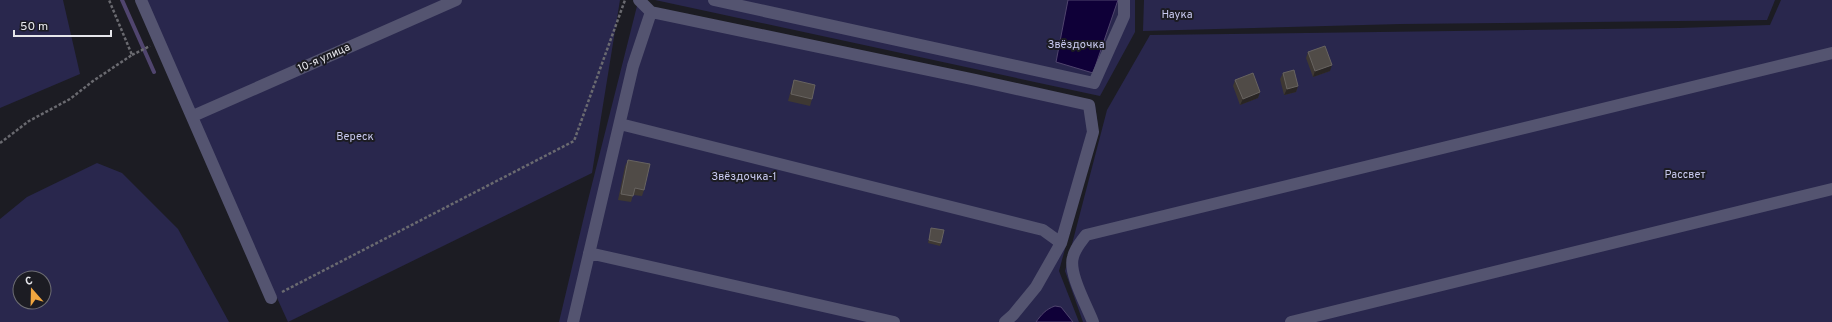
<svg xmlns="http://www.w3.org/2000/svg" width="1832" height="322" viewBox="0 0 1832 322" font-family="Overpass,sans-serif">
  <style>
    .green { fill: #29274d; fill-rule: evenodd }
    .water { fill: #0f0038; stroke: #50456e }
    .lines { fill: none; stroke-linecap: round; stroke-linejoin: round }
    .stream { stroke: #50456e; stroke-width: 4 }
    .path { stroke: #6a6a70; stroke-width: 2.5; stroke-dasharray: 3 2; stroke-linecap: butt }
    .minor { stroke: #545470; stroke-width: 12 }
    .wall { fill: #3e3833 }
    .shaded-wall { fill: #292524 }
    .building { fill: #504b47; stroke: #676360 }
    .labels { text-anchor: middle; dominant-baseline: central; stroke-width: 4; stroke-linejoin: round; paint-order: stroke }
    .park-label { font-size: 11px; fill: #c9caf0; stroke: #1c1c23 }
    .street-label { font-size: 11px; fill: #e6e6eb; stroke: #1c1c23 }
  </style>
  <rect width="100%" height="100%" fill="#1c1c23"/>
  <path class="green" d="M0,0H63L80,74L0,108Z
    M141,0H620L592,173L288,322Z
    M655,0H1135V32L1100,96Z
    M1144,0H1775L1767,20L1401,24L1143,31Z
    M1781,0H1832V322H1083L1065,271L1107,110L1150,35L1679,28L1770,25Z
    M637,6L1095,105L1098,127L1059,271L1079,322H559L587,204Z
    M97,163L122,173L178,229L229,322H0V219L27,197ZM20,278H44V302H20Z"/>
  <path class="water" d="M1068,0H1118L1093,73L1056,62Z
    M1055,306L1061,307L1073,322H1036C1041,315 1046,309 1055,306Z"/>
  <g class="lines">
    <path class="stream" d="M122,0L154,72"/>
    <path class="path" d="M132,55L150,46
      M0,143L29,121L70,99L93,81L132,55L109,0
      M282,292L574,141L625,0"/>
    <path class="minor" d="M141,0L271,298
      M639,0L651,12L976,80L1089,105L1093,132L1061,243L1036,287L1013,315L1005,322
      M714,0L1094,83L1124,16V0
      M193,116L456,0
      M620,124L1043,230L1061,243
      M589,253L894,322
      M573,322L633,66L651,12
      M1093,322C1087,306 1068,273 1073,257C1075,248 1081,242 1086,235L1832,53
      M1291,322L1832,189"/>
  </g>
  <path class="wall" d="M1308,52L1330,71L1313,77L1306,58Z
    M1283,73L1298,86L1296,92L1284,95L1280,79Z
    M794,80L812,99L810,106L788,101L792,86Z
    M1235,80L1260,92L1258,98L1240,105L1233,86Z
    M628,160L644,190L642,196L633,195L631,202L618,200L625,166Z
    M931,228L941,243L940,246L928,243Z"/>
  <path class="shaded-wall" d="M1332,65L1330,71L1313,77L1315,71Z
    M1298,86L1296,92L1284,95L1287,89Z
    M1260,92L1258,98L1240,105L1243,99Z"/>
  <path class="building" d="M1325,46L1332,65L1315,71L1308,52Z
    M1294,70L1298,86L1287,89L1283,73Z
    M1253,73L1260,92L1243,99L1235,80Z
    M794,80L815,85L812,99L791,94Z
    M628,160L650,164L644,190L635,188L633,196L621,194Z
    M931,228L944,230L941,243L929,240Z"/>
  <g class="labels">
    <g class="park-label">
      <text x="1177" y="15">Наука</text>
      <text x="1076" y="45">Звёздочка</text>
      <text x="355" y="137">Вереск</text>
      <text x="1685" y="175">Рассвет</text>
      <text x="744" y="177">Звёздочка-1</text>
    </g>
    <g class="street-label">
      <text transform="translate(324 58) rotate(-24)">10-я улица</text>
    </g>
  </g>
  <g transform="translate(32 290) rotate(340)"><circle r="19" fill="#1c1c23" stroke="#6d6d73"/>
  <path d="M0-3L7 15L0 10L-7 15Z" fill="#f1a63f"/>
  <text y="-6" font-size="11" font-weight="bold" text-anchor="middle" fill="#e6e6eb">С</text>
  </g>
  <path d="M14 30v6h97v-6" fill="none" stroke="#e6e6eb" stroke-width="2"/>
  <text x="20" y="30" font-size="12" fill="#e6e6eb" stroke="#1c1c23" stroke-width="3" paint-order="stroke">50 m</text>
</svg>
